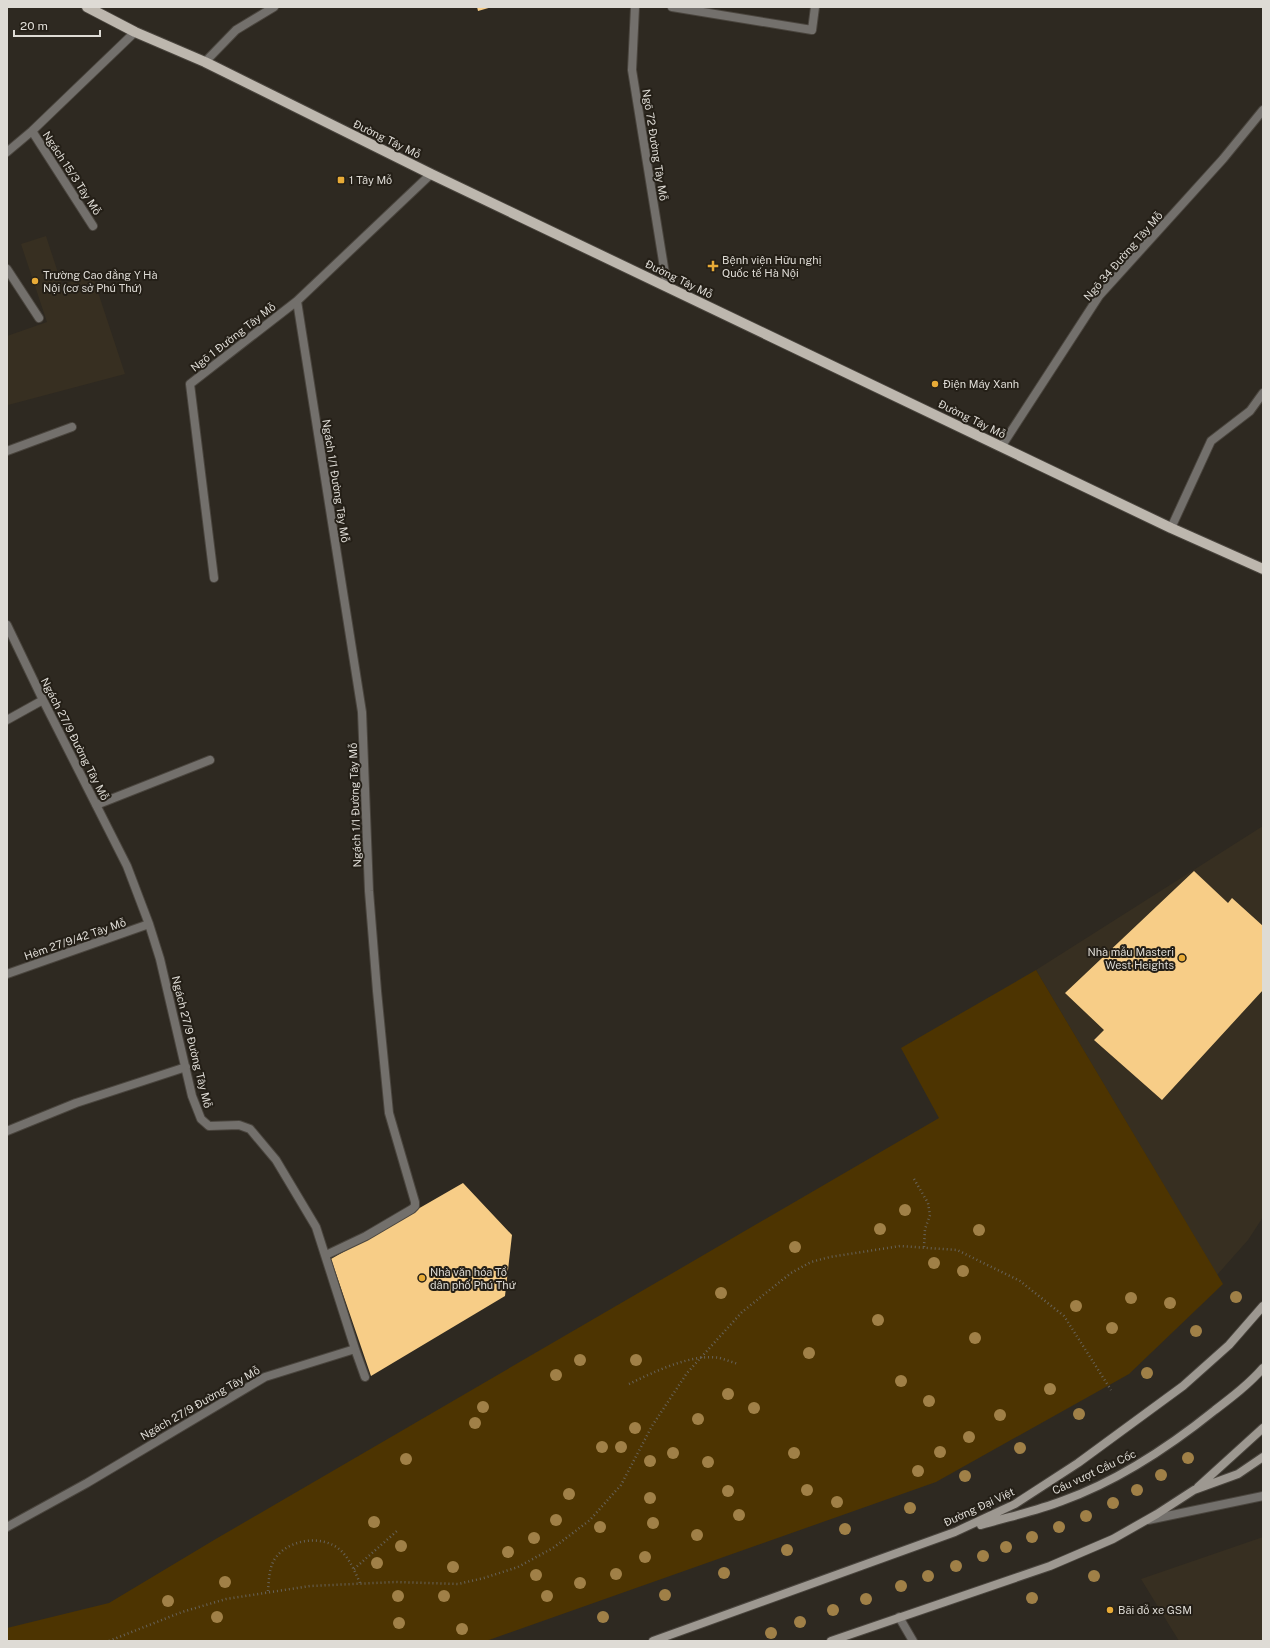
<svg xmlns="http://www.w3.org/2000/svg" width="1270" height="1648" viewBox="0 0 1270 1648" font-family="'Public Sans',sans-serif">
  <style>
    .built { fill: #372f21 }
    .green { fill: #4d3401 }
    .building { fill: #f7cd87 }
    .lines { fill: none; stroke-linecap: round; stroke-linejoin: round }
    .lane-casing { stroke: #4a453e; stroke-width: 10 }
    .street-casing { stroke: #4a453e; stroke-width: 10 }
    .secondary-casing { stroke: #4a453e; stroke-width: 10 }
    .primary-casing { stroke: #4a453e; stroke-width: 12 }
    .path { stroke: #67635b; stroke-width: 2.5; stroke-dasharray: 1 3; stroke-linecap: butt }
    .lane { stroke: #73706c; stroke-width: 8 }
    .street { stroke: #73706c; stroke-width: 8 }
    .secondary { stroke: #9d9891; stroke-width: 8 }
    .primary { stroke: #bdb7ae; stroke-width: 10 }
    .tree { fill: #a08047 }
    .poi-dot { fill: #e8ab37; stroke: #241f17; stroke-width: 1.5 }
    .labels { text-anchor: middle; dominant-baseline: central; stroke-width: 4; stroke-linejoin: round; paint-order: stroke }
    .street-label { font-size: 11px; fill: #dedbd5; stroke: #241f17 }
    .poi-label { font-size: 11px; fill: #dedbd5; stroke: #241f17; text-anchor: start }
  </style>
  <rect width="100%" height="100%" fill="#2e2921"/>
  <path class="built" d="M46,236L62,285L92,274L125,374L8,405L7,336L47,322L21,244Z
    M1263,826V1217L1248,1240L1217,1275L1036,970Z
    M1263,1537V1641H1179L1141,1579Z"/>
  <path class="green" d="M1036,970L1223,1284L1129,1374L936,1482L486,1641H7V1628L109,1603L214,1540L939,1118L901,1048Z"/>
  <path class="building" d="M477,7H492L478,11Z
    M1194,871L1228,903L1232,898L1263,926V990L1162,1100L1094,1040L1104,1030L1065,993Z
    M463,1183L512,1235L505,1296L371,1376L331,1259Z"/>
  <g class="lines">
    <g class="lane-casing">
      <path id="lane" d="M635,7L632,70L667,286
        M672,7L812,30L815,7
        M205,62L236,30L274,7
        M32,131L93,226
        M7,152L32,131L135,32
        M7,269L39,318
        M297,301L362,712L369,891L377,991L389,1113L415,1202V1206L412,1209L366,1236L326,1255
        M1001,447L1099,296L1223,159L1263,110
        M7,451L72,427
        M1171,528L1211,441L1250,411L1263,393
        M214,578L190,384L297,301L431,174
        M7,625L43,700L127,866L149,924L160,959L192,1096L201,1119L209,1126L239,1125L250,1129L276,1160L316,1227L355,1349L265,1377L87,1483L7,1527
        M7,720L43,700
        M96,805L210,760
        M7,974L149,924
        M7,1131L76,1103L186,1067
        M355,1349L365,1377
        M899,1617L913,1641"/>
    </g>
    <g class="street-casing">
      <path id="street" d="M1148,1520L1263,1496"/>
    </g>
    <g class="secondary-casing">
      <path id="secondary" d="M1198,1487L1263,1428
        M981,1525C1008,1517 1036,1511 1062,1501C1118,1481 1169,1447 1215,1410C1232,1397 1249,1384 1263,1368
        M653,1641L955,1532L1015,1504L1078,1463L1183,1386L1229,1345L1263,1306
        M831,1641L1050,1566L1113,1539L1157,1514L1194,1490L1238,1474L1263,1457"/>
    </g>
    <g class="primary-casing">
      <path id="primary" d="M87,7L135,32L205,62L431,174L1171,528L1263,569"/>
    </g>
    <path class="path" d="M914,1179L928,1203L930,1215L925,1229L924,1247
      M629,1384C654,1372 692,1353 720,1358C726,1360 732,1362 738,1364
      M354,1569L397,1531
      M268,1591C269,1579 269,1565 277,1556C291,1539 322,1535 339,1549C349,1557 355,1572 360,1583
      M109,1641L182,1612L226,1599L310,1586L396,1582L458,1584L484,1578L518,1567L553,1548L590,1520L621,1485L652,1426L687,1373L742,1312L791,1273L811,1262L830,1257L900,1246L957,1250L1020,1281L1064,1316L1111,1390"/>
    <use href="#lane" class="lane"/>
    <use href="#street" class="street"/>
    <use href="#secondary" class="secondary"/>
    <use href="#primary" class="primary"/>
  </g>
  <g class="tree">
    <circle cx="905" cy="1210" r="6"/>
    <circle cx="880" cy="1229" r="6"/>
    <circle cx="979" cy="1230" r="6"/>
    <circle cx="795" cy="1247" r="6"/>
    <circle cx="934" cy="1263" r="6"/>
    <circle cx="963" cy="1271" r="6"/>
    <circle cx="721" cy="1293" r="6"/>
    <circle cx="1236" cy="1297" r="6"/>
    <circle cx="1131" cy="1298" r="6"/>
    <circle cx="1170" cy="1303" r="6"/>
    <circle cx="1076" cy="1306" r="6"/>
    <circle cx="878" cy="1320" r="6"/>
    <circle cx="1112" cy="1328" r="6"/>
    <circle cx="1196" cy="1331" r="6"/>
    <circle cx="975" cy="1338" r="6"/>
    <circle cx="809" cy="1353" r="6"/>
    <circle cx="580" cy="1360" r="6"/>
    <circle cx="636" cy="1360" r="6"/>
    <circle cx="1147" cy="1373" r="6"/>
    <circle cx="556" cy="1375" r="6"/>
    <circle cx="901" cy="1381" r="6"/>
    <circle cx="1050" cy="1389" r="6"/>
    <circle cx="728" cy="1394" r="6"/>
    <circle cx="929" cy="1401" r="6"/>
    <circle cx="483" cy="1407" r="6"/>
    <circle cx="754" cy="1408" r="6"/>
    <circle cx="1079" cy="1414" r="6"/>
    <circle cx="1000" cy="1415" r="6"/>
    <circle cx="698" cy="1419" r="6"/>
    <circle cx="475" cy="1423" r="6"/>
    <circle cx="635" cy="1428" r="6"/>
    <circle cx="969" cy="1437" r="6"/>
    <circle cx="602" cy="1447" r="6"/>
    <circle cx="621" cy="1447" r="6"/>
    <circle cx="1020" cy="1448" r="6"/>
    <circle cx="940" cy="1452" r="6"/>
    <circle cx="673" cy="1453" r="6"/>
    <circle cx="794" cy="1453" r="6"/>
    <circle cx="1188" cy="1458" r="6"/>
    <circle cx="406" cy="1459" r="6"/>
    <circle cx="650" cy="1461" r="6"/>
    <circle cx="708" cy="1462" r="6"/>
    <circle cx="918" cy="1471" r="6"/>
    <circle cx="1161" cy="1475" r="6"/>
    <circle cx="965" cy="1476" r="6"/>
    <circle cx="807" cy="1490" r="6"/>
    <circle cx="1137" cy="1490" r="6"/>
    <circle cx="728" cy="1491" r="6"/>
    <circle cx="569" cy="1494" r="6"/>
    <circle cx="650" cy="1498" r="6"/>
    <circle cx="837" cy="1502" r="6"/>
    <circle cx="1113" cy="1503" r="6"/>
    <circle cx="910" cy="1508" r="6"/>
    <circle cx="739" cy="1515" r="6"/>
    <circle cx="1086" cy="1516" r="6"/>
    <circle cx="556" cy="1520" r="6"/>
    <circle cx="374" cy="1522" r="6"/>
    <circle cx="653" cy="1523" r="6"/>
    <circle cx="600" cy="1527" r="6"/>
    <circle cx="1059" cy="1527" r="6"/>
    <circle cx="845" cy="1529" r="6"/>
    <circle cx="697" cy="1535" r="6"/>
    <circle cx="1032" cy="1537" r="6"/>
    <circle cx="534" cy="1538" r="6"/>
    <circle cx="401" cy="1546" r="6"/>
    <circle cx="1006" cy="1547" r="6"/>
    <circle cx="787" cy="1550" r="6"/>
    <circle cx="508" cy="1552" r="6"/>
    <circle cx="983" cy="1556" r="6"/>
    <circle cx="645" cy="1557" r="6"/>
    <circle cx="377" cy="1563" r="6"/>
    <circle cx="956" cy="1566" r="6"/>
    <circle cx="453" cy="1567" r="6"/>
    <circle cx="724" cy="1573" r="6"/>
    <circle cx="616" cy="1574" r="6"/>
    <circle cx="536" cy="1575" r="6"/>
    <circle cx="928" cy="1576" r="6"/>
    <circle cx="1094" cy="1576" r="6"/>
    <circle cx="225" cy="1582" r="6"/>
    <circle cx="580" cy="1583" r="6"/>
    <circle cx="901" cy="1586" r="6"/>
    <circle cx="665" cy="1595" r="6"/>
    <circle cx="398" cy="1596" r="6"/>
    <circle cx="444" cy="1596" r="6"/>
    <circle cx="547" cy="1596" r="6"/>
    <circle cx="1032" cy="1598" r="6"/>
    <circle cx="866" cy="1599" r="6"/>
    <circle cx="168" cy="1601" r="6"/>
    <circle cx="833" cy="1610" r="6"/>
    <circle cx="217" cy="1617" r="6"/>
    <circle cx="603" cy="1617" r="6"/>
    <circle cx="800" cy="1622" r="6"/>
    <circle cx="399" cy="1623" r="6"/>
    <circle cx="462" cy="1629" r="6"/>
    <circle cx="771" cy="1633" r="6"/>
  </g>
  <g class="poi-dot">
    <rect x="337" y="176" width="8" height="8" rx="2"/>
    <path d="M711 260h4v4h4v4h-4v4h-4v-4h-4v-4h4z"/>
    <circle cx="35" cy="281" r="4"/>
    <circle cx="935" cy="384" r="4"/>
    <circle cx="1182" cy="958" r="4"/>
    <circle cx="422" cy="1278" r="4"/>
    <circle cx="1110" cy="1610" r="4"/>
  </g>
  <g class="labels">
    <g class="street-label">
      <text transform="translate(387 139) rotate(26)">Đường Tây Mỗ</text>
      <text transform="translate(655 145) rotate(81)">Ngõ 72 Đường Tây Mỗ</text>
      <text transform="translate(72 173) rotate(57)">Ngách 15/3 Tây Mỗ</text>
      <text transform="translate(1123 256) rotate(-49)">Ngõ 34 Đường Tây Mỗ</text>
      <text transform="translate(679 279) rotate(26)">Đường Tây Mỗ</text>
      <text transform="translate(233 337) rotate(-38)">Ngõ 1 Đường Tây Mỗ</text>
      <text transform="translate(972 419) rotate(26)">Đường Tây Mỗ</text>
      <text transform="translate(336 481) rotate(81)">Ngách 1/1 Đường Tây Mỗ</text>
      <text transform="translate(75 739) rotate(63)">Ngách 27/9 Đường Tây Mỗ</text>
      <text transform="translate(355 805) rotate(-92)">Ngách 1/1 Đường Tây Mỗ</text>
      <text transform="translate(75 939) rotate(-19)">Hẻm 27/9/42 Tây Mỗ</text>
      <text transform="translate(192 1042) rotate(76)">Ngách 27/9 Đường Tây Mỗ</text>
      <text transform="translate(200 1403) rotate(-30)">Ngách 27/9 Đường Tây Mỗ</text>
      <text transform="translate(1094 1472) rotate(-25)">Cầu vượt Cầu Cốc</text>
      <text transform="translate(979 1507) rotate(-25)">Đường Đại Việt</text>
    </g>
    <g class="poi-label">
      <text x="349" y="180">1 Tây Mỗ</text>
      <text x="722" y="260">Bệnh viện Hữu nghị<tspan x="722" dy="13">Quốc tế Hà Nội</tspan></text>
      <text x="43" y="275">Trường Cao đẳng Y Hà<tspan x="43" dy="13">Nội (cơ sở Phú Thứ)</tspan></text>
      <text x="943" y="384">Điện Máy Xanh</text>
      <text x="1174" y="952" text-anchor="end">Nhà mẫu Masteri<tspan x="1174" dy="13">West Heights</tspan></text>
      <text x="430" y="1272">Nhà văn hóa Tổ<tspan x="430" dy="13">dân phố Phú Thứ</tspan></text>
      <text x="1118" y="1610">Bãi đỗ xe GSM</text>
    </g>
  </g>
  <rect width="1270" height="1648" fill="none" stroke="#dedbd5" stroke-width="16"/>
  <path d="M14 30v6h86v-6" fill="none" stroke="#dedbd5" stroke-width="2"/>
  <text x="20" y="30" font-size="12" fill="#dedbd5" stroke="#241f17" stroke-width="3" paint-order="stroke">20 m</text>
</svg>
